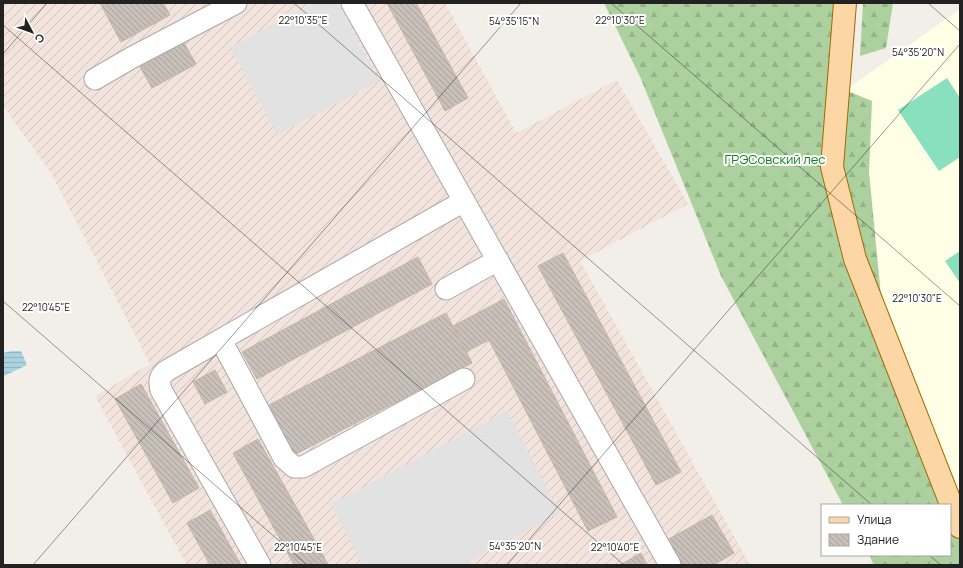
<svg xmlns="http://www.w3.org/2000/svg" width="963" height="568" viewBox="0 0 963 568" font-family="Manrope,sans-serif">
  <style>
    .education { fill: #ffffe5 }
    .military { fill: url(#military-furrows) }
    .forest { fill: url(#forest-firs) }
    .pitch { fill: #88e0be }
    .parking { fill: #e2e2e2 }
    .water { fill: url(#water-rules) }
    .building { fill: url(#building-back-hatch); stroke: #c4b6ab }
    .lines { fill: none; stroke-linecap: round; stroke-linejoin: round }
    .minor-casing { stroke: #a9a9a9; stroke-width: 23 }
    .major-casing { stroke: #a06b00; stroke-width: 24 }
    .minor { stroke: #fff; stroke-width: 21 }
    .major { stroke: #fcd6a4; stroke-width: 22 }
    .ticks { fill: none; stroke: #222; stroke-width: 1; stroke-opacity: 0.45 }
    .labels { text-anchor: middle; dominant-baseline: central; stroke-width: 4; stroke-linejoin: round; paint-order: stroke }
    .park-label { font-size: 13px; fill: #0c8416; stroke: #fff }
    .ticks-label { font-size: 10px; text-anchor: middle; fill: #222; stroke: #fff; stroke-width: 4; stroke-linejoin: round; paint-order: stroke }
  </style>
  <defs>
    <pattern id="military-furrows" width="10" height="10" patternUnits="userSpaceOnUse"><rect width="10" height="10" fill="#f3e3dd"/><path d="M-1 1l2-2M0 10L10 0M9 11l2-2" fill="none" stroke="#d0c2bd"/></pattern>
    <pattern id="forest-firs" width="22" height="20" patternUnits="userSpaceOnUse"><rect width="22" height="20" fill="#add19e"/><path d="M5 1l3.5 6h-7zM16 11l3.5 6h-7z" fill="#95b388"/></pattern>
    <pattern id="water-rules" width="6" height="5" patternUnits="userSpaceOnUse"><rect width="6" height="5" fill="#aad3df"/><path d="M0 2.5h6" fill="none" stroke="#92b5bf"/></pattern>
    <pattern id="building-back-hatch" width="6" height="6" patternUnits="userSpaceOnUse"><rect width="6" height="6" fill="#c7bfb8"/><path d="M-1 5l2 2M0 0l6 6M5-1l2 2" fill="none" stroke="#aba49e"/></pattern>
  </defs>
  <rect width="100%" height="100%" fill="#f2efe9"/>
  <path class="education" d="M960,9V499L867,265L846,181L850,87Z"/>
  <path class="military" d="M3,3H445L516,133L617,80L688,204L580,261L750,565H187L162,520L95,396L150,364L51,173L3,106Z"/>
  <path class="forest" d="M604,3H835L833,85L872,101L869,172L883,316L960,514V565H874L869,555H950V505H843L721,276L641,79Z
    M863,3H893L886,48L860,56Z"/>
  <path class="pitch" d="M947,78L960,98V157L939,171L898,110Z
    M960,251V283L945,261Z"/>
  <path class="parking" d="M314,3H338L379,81L277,135L230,47Z
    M507,411L560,513L462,565H363L331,504Z"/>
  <path class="water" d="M12,351H21L27,365L4,376L3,353Z"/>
  <path class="building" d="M100,3H163L170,15L121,42Z
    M387,3H416L468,98L445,111Z
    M184,43L196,64L152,88L140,67Z
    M563,253L681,472L656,485L538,266Z
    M418,257L432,284L257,379L242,352Z
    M504,299L617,517L588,531L489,340L466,352L453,326Z
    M446,313L472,363L290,457L265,407Z
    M215,370L227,392L205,404L193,382Z
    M141,384L199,488L173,503L115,399Z
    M258,439L323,555L305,565H294L233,453Z
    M210,510L241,565H210L187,523Z
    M712,515L734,553L714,565H681L667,540Z
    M641,553L647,565H620Z
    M323,555L328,565H305Z"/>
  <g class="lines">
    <g class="minor-casing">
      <path id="minor" d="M352,3L670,565
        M95,79L131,58L236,3
        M446,289L498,260
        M221,340L284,458L294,467H303L464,379
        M260,565L161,390C159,381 159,377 166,371L464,201"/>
    </g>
    <g class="major-casing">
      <path id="major" d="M845,3L832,167L855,259L960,527"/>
    </g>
    <use href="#minor" class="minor"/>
    <use href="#major" class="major"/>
  </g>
  <path class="ticks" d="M294,3L872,505M611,3L960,306M928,3L960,31M3,25L624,565M3,54L47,3M3,301L307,565M929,555L941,565M33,565L521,3M507,565L960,44"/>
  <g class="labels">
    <g class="park-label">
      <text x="775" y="159">ГРЭСовский лес</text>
    </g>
  </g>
  <g class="ticks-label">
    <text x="303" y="24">22°10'35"E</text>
    <text x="620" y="24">22°10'30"E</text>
    <text x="514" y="25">54°35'15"N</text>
    <text x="918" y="56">54°35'20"N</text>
    <text x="917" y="302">22°10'30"E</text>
    <text x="46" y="311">22°10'45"E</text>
    <text x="515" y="550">54°35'20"N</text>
    <text x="298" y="551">22°10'45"E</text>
    <text x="615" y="551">22°10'40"E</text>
  </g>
  <rect width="963" height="568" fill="none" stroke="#222222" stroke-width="8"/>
  <rect x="821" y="504" width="130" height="52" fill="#ffffff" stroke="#a7a7a7"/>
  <rect x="829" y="517" width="20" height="6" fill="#fcd6a4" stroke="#a7a7a7"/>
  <text x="857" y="524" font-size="12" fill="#222222">Улица</text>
  <rect x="829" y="534" width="20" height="12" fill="url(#building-back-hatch)" stroke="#a7a7a7"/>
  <text x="857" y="544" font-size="12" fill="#222222">Здание</text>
  <g transform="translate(32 32) rotate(131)" stroke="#ffffff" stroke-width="3" paint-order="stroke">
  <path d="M0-3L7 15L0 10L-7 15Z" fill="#222222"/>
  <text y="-6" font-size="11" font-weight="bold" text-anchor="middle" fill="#222222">С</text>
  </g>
</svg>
